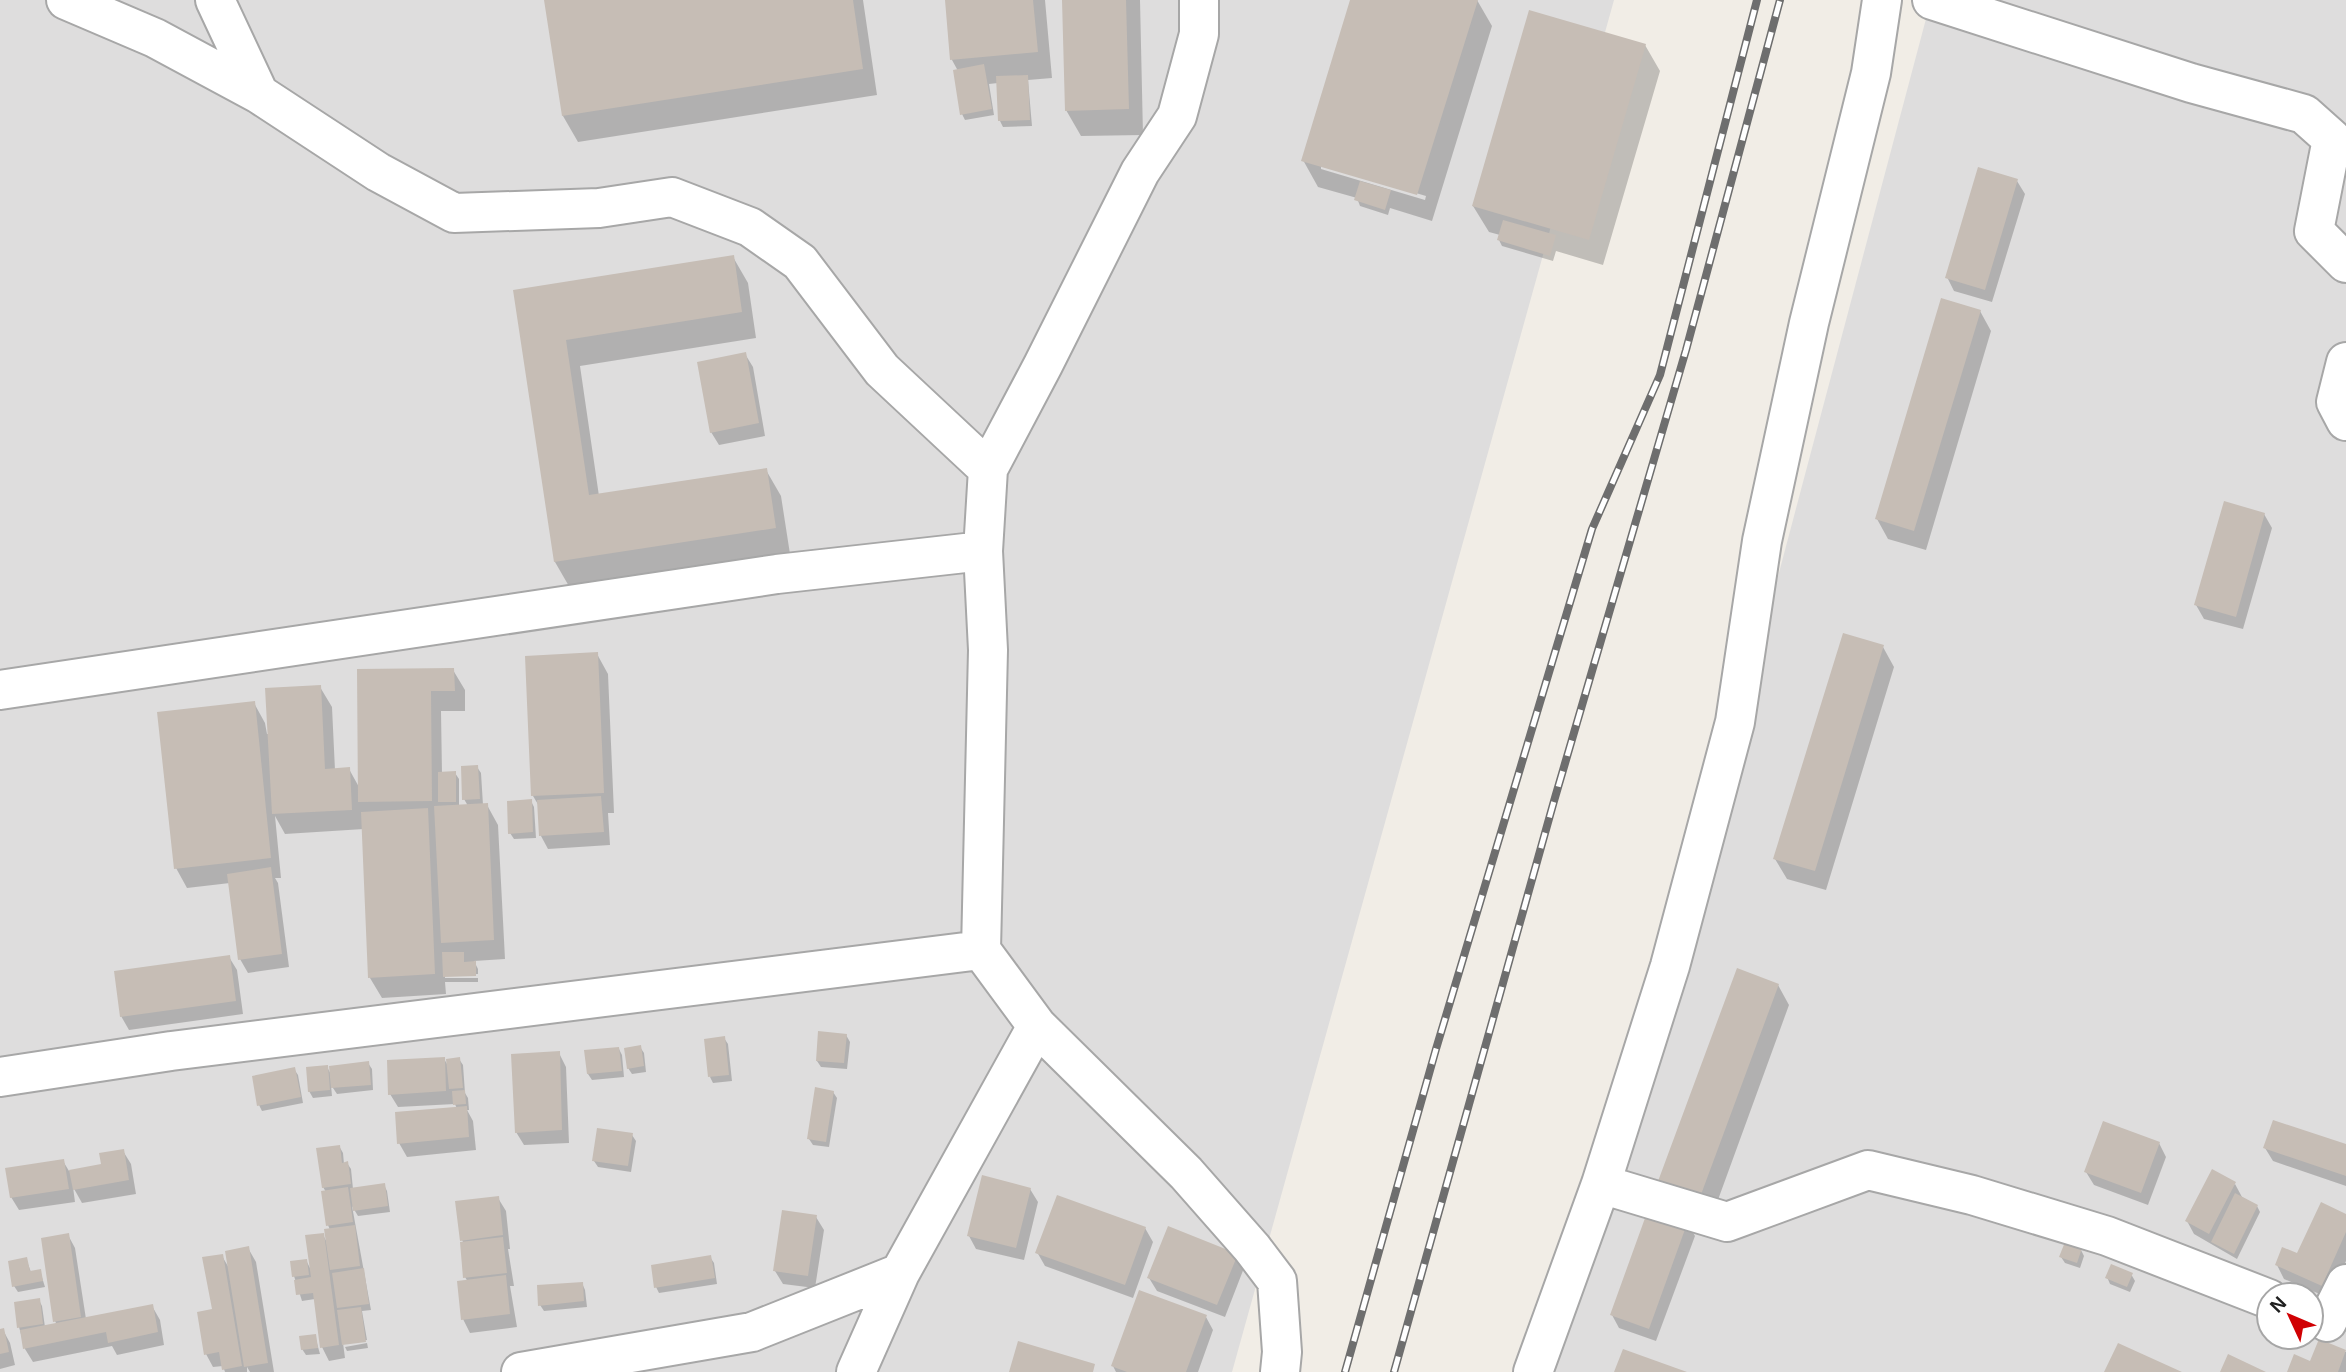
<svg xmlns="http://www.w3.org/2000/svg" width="2346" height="1372" viewBox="0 0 2346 1372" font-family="Helvetica,sans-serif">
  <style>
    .residential { fill: #dedddd; fill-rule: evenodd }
    .shadow { fill: #0003; fill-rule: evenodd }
    .building { fill: #c6bdb5 }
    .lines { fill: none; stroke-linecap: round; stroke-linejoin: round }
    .street-casing { stroke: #a7a7a7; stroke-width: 42 }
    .street { stroke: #fff; stroke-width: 38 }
    .rail-casing { stroke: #6e6e6e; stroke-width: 8 }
    .rail { stroke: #fff; stroke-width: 5; stroke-dasharray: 16; stroke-linecap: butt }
  </style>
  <rect width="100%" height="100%" fill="#f1ede6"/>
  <path class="residential" d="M0,0H1614L1232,1372H0Z
    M1931,0H2346V1372H1543L1742,712ZM2269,1295H2311V1337H2269Z"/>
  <path class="shadow" d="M546,0H863L877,95L578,142L563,116Z
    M946,0H1045L1052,78L1028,80L1032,126L1003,127L1000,121L998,83L989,84L994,115L965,120L962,114L958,71L952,60Z
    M1064,0H1140L1143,135L1081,136L1066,110Z
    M1352,0H1477L1492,26L1432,221L1390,208L1388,215L1360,206L1357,198L1318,187L1303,160ZM1321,165L1426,196L1425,200L1321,169Z
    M1645,45L1660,71L1603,265L1556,251L1553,261L1502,246L1499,240L1500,235L1489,232L1473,206Z
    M2017,181L2025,194L1992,302L1954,291L1947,277Z
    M733,257L748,283L756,338L580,366L599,496L766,470L781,496L790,554L570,588L555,562L515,291Z
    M1980,311L1991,331L1926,550L1888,539L1877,519Z
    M745,354L753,367L765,436L719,445L711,432Z
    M2264,514L2272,528L2243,629L2204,619L2196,605Z
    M1883,647L1894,667L1826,890L1787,879L1775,859Z
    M597,654L608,674L614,813H608L610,845L548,849L541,836L539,806L533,796Z
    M453,670L465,690V711H441L442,773H455L459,779V806H468L464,799L477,767L481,773L483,805H487L498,825L505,959L474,961L478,969V974L445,975V978H478V982H445L446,994L382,998L370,978L364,829L285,834L275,816L281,878H275L278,883L289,967L248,973L240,959L230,883L187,888L176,868L254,703L265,723L267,734H270L320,687L332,707L335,770L349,769L359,787V671Z
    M531,801L534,807L536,838L514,839L510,833Z
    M229,957L237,970L243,1014L129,1030L121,1016Z
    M1778,985L1789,1005L1711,1219L1671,1204Z
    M846,1035L850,1042L847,1069L821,1067L817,1061Z
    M724,1038L728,1044L732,1081L713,1083L710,1077Z
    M640,1047L644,1053L646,1072L632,1074L628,1068Z
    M619,1049L622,1055L624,1077L592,1080L588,1074L586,1052Z
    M559,1053L566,1067L569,1143L524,1145L516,1132Z
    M444,1059L449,1067L459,1059L463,1065L465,1093L468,1098L469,1110H467L473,1121L476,1150L407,1157L399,1143L457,1109L455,1104L398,1107L390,1094Z
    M368,1063L372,1069L373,1090L337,1094L331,1085L332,1096L313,1098L309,1091L327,1067L332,1076Z
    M294,1069L298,1075L303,1103L262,1111L259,1105Z
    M833,1092L837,1098L829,1147L813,1145L809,1139Z
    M632,1135L636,1141L631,1172L598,1167L594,1161Z
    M2159,1143L2166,1157L2148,1205L2094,1185L2086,1172Z
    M339,1146L343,1153L344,1164L347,1163L351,1169L353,1189L384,1185L387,1191L390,1212L358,1216L352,1206L371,1310L362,1311L367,1340L343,1343L345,1358L329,1361L322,1347L315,1299L302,1301L294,1276L306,1260L311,1270L323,1235L328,1244L330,1230L328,1225L326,1192L323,1187Z
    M2346,1146V1186L2273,1161L2265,1148Z
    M123,1151L131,1164L136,1194L82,1203L73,1187L75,1202L19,1210L11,1197L63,1161L69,1171L103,1165Z
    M2235,1184L2242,1197L2257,1206L2260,1212L2237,1259L2194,1234L2187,1221Z
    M1030,1189L1038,1202L1024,1260L976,1249L969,1236Z
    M498,1198L506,1211L510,1249H508L514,1286H510L517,1327L470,1333L463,1319L468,1282L465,1277L464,1244L462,1240Z
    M2346,1216V1261L2329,1298L2284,1279L2277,1265L2298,1256Z
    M816,1217L824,1230L815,1288L783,1284L775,1271Z
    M1687,1222L1695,1236L1656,1341L1619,1328L1612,1315Z
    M1145,1228L1153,1242L1133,1298L1045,1266L1037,1252Z
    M68,1235L75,1248L86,1319L152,1306L160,1320L164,1345L117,1355L112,1346L33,1362L25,1349L19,1327L39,1300L42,1306L45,1327L57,1325L55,1321Z
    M248,1248L256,1262L274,1372H250L247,1367V1372H225L223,1366L213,1367L206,1354L222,1256L229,1268Z
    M2081,1250L2084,1256L2080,1268L2065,1263L2061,1257Z
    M1237,1255L1244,1268L1225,1317L1157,1291L1149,1278Z
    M710,1257L714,1263L717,1284L659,1293L656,1287Z
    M26,1259L31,1272L40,1271L45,1287L18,1292L14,1286Z
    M2131,1274L2135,1281L2130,1292L2110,1284L2107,1277Z
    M582,1283L585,1290L587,1307L544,1311L540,1305Z
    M1206,1317L1213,1330L1198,1372H1116L1113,1366Z
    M3,1330L10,1343L15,1365L0,1369V1331Z
    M315,1336L320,1354L306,1355L302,1349Z
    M2320,1342L2346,1352V1372H2289L2311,1363Z
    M367,1343L368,1348L347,1351L345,1347Z"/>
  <path class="building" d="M544,0H853L863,69L562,116Z
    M945,0H1033L1038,52L950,60Z
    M1062,0H1126L1129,109L1065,111Z
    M1350,0H1478L1417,195L1301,161Z
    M1529,10L1646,44L1589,240L1472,206Z
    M984,64L992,109L960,115L953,70Z
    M1028,75L1030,120L998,121L996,76Z
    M1978,167L2018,179L1985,290L1945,278Z
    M1360,181L1391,190L1385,210L1354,200Z
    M1503,220L1556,235L1550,256L1497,240Z
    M734,255L742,312L566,340L589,495L767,468L776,528L554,562L513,290Z
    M1941,298L1981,310L1914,531L1875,519Z
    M746,352L759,423L710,433L697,362Z
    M2224,501L2265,513L2236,617L2194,605Z
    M1843,633L1884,645L1815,871L1773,859Z
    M598,652L604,793L531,796L525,656Z
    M454,668L455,691H431L432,801L358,802L357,669Z
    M321,685L325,769L350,767L352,810L272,814L265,688Z
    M255,701L271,858L174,869L157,712Z
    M478,765L480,799L462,800L461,766Z
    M456,771V802H438V772Z
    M601,796L604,832L539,836L537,800Z
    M532,799L533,832L508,834L507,801Z
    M488,803L494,940L441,943L434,806Z
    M428,808L435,974L368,978L361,812Z
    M271,867L282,954L238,960L227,874Z
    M442,952H464V962L476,961V976L443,977Z
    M230,955L236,1001L120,1017L114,971Z
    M1737,968L1779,984L1699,1200L1657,1184Z
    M818,1031L847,1034L844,1063L816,1061Z
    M725,1036L729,1075L708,1077L704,1039Z
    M641,1045L644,1066L627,1069L624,1048Z
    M619,1047L622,1071L587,1074L584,1050Z
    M560,1051L562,1130L515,1133L511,1054Z
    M445,1057L446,1091L388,1095L387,1060Z
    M460,1057L463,1088L449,1089L446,1059Z
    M369,1061L371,1085L331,1088L329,1066Z
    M328,1065L330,1090L308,1092L306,1067Z
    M295,1067L301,1097L257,1106L252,1076Z
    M815,1087L834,1091L826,1142L807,1139Z
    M465,1090L466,1104L453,1105L452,1091Z
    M467,1106L469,1137L397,1144L395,1112Z
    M2273,1120L2346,1144V1176L2263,1148Z
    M2103,1121L2160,1142L2141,1193L2084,1172Z
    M597,1128L633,1133L628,1166L592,1161Z
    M340,1145L342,1163L348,1161L351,1184L322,1188L316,1148Z
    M124,1149L129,1180L73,1190L69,1170L101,1164L99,1153Z
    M64,1159L69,1189L10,1198L5,1168Z
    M2212,1169L2236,1182L2209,1234L2185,1221Z
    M982,1175L1031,1188L1016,1248L967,1236Z
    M385,1183L388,1206L353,1211L350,1188Z
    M348,1187L353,1222L326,1226L321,1191Z
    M2235,1193L2258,1205L2234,1254L2211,1242Z
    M1057,1195L1146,1227L1125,1285L1035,1253Z
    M499,1196L503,1235L460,1241L455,1201Z
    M2321,1202L2346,1214V1232L2322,1286L2275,1265L2282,1247L2297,1253Z
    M1649,1207L1688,1221L1649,1329L1610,1315Z
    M782,1210L817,1215L808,1276L773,1271Z
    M355,1225L360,1266L330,1270L324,1229Z
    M1168,1226L1238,1254L1217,1305L1147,1278Z
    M69,1233L81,1317L53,1322L41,1238Z
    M324,1233L339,1345L320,1348L313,1293L296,1295L294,1280L311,1277L305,1235Z
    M503,1237L507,1273L463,1278L460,1242Z
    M2065,1242L2082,1248L2077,1263L2059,1257Z
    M249,1246L268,1363L244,1367L225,1251Z
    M223,1254L242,1366L222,1370L219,1352L204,1355L197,1312L212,1309L202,1257Z
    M711,1255L715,1278L654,1288L651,1265Z
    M27,1257L30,1271L41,1269L43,1281L12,1287L8,1261Z
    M307,1259L309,1275L292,1277L290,1261Z
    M2111,1264L2133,1273L2127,1287L2105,1278Z
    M364,1268L369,1304L337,1308L332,1273Z
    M506,1275L510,1314L461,1320L457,1281Z
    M583,1282L584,1301L538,1306L537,1285Z
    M1139,1290L1207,1315L1186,1372H1127L1111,1366Z
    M40,1298L43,1324L17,1328L14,1302Z
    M153,1304L158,1332L108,1343L106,1332L23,1349L20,1330Z
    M361,1307L366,1342L342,1345L337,1310Z
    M4,1328L9,1352L0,1354V1329Z
    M316,1334L318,1348L301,1350L299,1336Z
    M2319,1339L2346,1350L2338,1372H2287L2294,1354L2310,1361Z
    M1018,1341L1095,1364L1093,1372H1009Z
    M2118,1343L2182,1372H2104Z
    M1623,1349L1687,1372H1614Z
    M2228,1354L2266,1372H2220Z"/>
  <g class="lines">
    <g class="street-casing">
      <path id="street" d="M66,0L155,38L259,94L378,172L454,213L599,208L672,197L750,227L800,262L882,370L988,469
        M215,0L259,94
        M1199,0V34L1177,116L1140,172L1043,365L988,469L983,551L988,650L981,950L1037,1026L1186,1173L1252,1248L1277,1281L1282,1352L1280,1372
        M1932,0L2191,83L2304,114L2332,139L2314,231L2346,263
        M2346,362L2336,402L2346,421
        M0,690L777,574L983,551
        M0,1077L171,1051L981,950
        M1601,1184L1727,1222L1868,1170L1972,1195L2107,1236L2269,1299
        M2327,1322L2346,1284
        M521,1372L752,1332L900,1273
        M856,1372L900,1273L1037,1026
        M1533,1372L1601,1184L1670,966L1735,722L1762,541L1809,323L1871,73L1882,0"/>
    </g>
    <use href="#street" class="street"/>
    <g class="rail-casing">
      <path id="rail" d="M1345,1372L1436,1049L1592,529L1660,375L1757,0
        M1394,1372L1554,801L1686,350L1780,0"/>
    </g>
    <use href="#rail" class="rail"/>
  </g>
  <g transform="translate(2290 1316) rotate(314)"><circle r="33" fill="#ffffff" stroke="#a6a6a6" stroke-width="2"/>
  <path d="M0-5L12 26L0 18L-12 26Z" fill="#d00003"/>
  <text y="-10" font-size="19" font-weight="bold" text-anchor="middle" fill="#202020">N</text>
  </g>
</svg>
